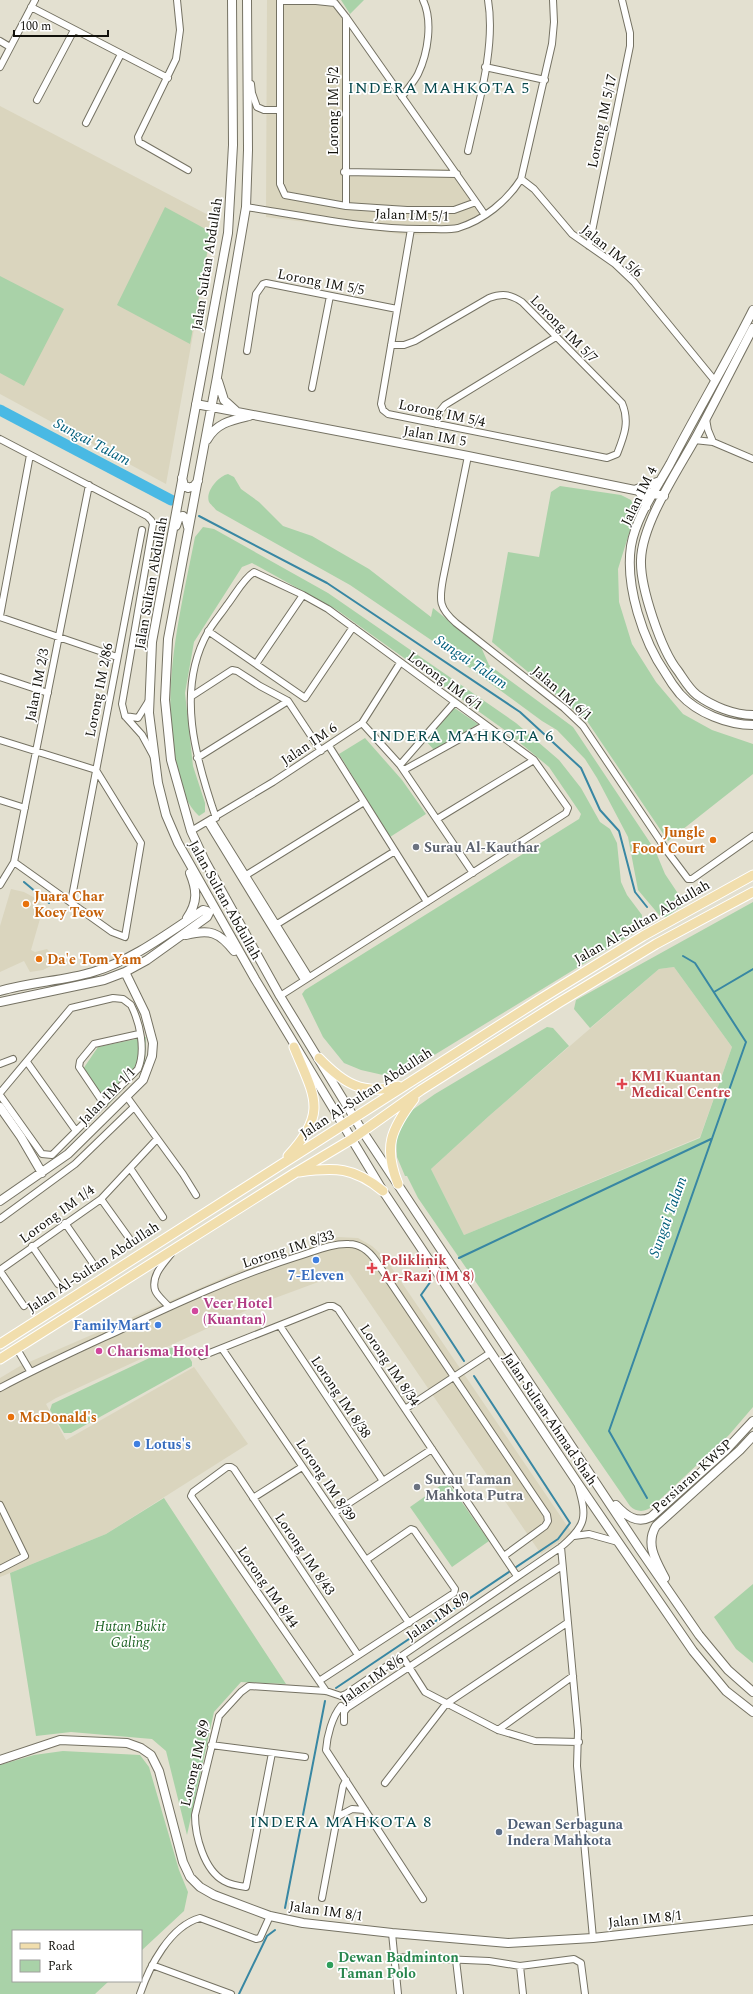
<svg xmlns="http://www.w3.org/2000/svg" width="753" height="1994" viewBox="0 0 753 1994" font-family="Spectral,serif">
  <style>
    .built { fill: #dad5be }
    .green { fill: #a9d2a8 }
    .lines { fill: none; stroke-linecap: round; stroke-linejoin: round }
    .stream { stroke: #3887a3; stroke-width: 2 }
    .river { stroke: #49b9e4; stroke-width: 11 }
    .street-casing { stroke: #757263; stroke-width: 8 }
    .secondary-casing { stroke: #757263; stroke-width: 10 }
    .primary-casing { stroke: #fff; stroke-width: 11 }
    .street { stroke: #fff; stroke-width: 6 }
    .secondary { stroke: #fff; stroke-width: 8 }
    .primary { stroke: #f1dead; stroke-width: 9 }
    .food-dot { fill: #e8710a; stroke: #fff; stroke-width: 1.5 }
    .worship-dot { fill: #6b7280; stroke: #fff; stroke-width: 1.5 }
    .health-dot { fill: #e0444e; stroke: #fff; stroke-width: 1.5 }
    .shop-dot { fill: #3f7fe0; stroke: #fff; stroke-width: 1.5 }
    .hotel-dot { fill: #d1479c; stroke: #fff; stroke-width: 1.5 }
    .service-dot { fill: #5c6f8a; stroke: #fff; stroke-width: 1.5 }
    .leisure-dot { fill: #2e9e5b; stroke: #fff; stroke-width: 1.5 }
    .labels { text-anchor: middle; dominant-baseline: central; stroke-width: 3.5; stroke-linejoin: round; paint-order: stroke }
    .street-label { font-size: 14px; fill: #12110b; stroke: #fff }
    .food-label { font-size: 14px; font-weight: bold; fill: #c56008; stroke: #fff; text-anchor: start }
    .worship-label { font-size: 14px; font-weight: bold; fill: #5b616d; stroke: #fff; text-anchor: start }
    .health-label { font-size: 14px; font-weight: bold; fill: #be3a42; stroke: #fff; text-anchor: start }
    .shop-label { font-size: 14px; font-weight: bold; fill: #366cbe; stroke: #fff }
    .hotel-label { font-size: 14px; font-weight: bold; fill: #b23c85; stroke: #fff; text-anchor: start }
    .park-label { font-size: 14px; font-style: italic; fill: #1f6425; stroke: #fff }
    .service-label { font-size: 14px; font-weight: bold; fill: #4e5e75; stroke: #fff; text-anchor: start }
    .leisure-label { font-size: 14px; font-weight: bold; fill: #27864d; stroke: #fff; text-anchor: start }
    .water-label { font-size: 15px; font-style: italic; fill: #005e7b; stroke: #fff }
    .quarter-label { font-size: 16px; letter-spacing: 1px; fill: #04474b; stroke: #fff }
  </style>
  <rect width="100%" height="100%" fill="#e3e0d0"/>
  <path class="built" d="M267,0H330L349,27L348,169H451L487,219L457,233L408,235L266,217Z
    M0,106L214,218L166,484L0,394Z
    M11,889L24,892L37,899L42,906V912L31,950L35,952L47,949L53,956L54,961L51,966L43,970L30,972L24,961L0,972V926Z
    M674,967L732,1047L700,1137L464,1235L431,1169L489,1116L659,969Z
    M338,1237L358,1238L372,1246L385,1258L572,1533L541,1554L348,1271L267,1301L56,1398L46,1404L66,1440L194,1367L248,1444L106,1534L0,1577V1378L20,1366L262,1261Z"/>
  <path class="green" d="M341,0H364L350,14Z
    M165,207L211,232L190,344L117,305Z
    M0,276L64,309L24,386L0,373Z
    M228,474L234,477L241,489L259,502L283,526L312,536L369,569L431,617L433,608L481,647L489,665L573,727L655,850L665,874L685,904L666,917L660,916L638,890L628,837L597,778L585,759L557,730L542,721L437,644L350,585L216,510C214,507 210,504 209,502C205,491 219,476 228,474Z
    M560,486L621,495L631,500L636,511L618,569L619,602L632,644L656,682L683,714L712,730L753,744V774L668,841L587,721L492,642L508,552L539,557L551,492Z
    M203,527L214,529L328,593L516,723L559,760L581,788L600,822L610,829L617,843L621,882L627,895L642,915V928L413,1068L383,1075L361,1070L344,1063L323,1037L302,994L305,990L579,819L581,814L549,767L506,731L337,610L252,563L242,567L194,642L185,693L193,766L205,803V812L199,816C187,805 183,791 179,776C158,697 180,614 195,537Z
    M453,707L478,724L434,750L425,740Z
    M365,738L402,780L426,814L390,837L339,754Z
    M753,902V1407L729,1435L653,1506C646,1512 637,1513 630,1506L418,1198L407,1176H405L397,1157L396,1139L399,1128L408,1113L435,1094L547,1027L553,1028L569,1046L489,1116L431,1169L464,1235L700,1138L732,1047L674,967L659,969L590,1028L574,1009L576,1000Z
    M146,1037L145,1063L140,1071L108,1105L83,1069L98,1047Z
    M179,1344L182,1345L192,1362V1366L71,1433H64L50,1410L52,1404Z
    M447,1481L489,1541L452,1567L410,1507Z
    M164,1498L286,1684L241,1682L214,1712L187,1835L166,1751L152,1739L71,1732L36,1736L10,1573L106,1534Z
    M753,1584V1663L736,1649L714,1617Z
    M63,1751L140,1755L149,1767L179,1870L188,1892L184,1911L141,1951V1931H13V1981H109L95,1994H0V1765L34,1755Z"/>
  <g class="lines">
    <path class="stream" d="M199,516L327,583L520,712L581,768L600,810L619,831L635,892L647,907
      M24,882L49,903
      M714,992L753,969
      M459,1258L711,1139
      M431,1281L421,1295L464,1361
      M647,1498L609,1431L746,1042L695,963L683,956
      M336,1688L558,1539L570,1523L474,1376
      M285,1908L325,1701
      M239,1994L267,1936L275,1930"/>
    <path class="river" d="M0,410L171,500"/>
    <g class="street-casing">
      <path id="street" d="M177,0L180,30L176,59L138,137L139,142L188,170
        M31,7L168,78
        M346,17V206
        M0,41L10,47
        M0,67L35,0
        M485,67L545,80
        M251,84L252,93L257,107L264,110H280
        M402,97C407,89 414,82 418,74C428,53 433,21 423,0
        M37,100L74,30
        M86,123L121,54
        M468,151C478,105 496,47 488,0
        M344,172L457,174
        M521,179L534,189L572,234L615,264L634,282L715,381
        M476,202L454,210H407L346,206L285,195L280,184V1H316L335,3L346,17L476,202L485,215
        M246,207C306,216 366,230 427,229C437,229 449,230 458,228C484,220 507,201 521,179L552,44L554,22L553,0
        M589,246L630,46V33L622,0
        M391,345H404L415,341L489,298C502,293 510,294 522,302L622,403C630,422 624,436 617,454L607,458L388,414L383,410L381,404L411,229
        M247,351L256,294L263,284L266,283L397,309
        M312,388L330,296
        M706,419L708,430L713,442
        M436,424L440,411L445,405L556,337
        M0,439L147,516L151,520L153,524L122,704L125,716L142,735L154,757
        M694,440L713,442L753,459
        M468,456L443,579C439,601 439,608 456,623L564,708L583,726L667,851L688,879H692L753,836
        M0,616L30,455
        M0,617L117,657
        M208,631L305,698L353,627
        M256,664L303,595
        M0,677L48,693
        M192,696L232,670L237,671L260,686L288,701L321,751
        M125,716L138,718L148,702
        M362,723L400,765L473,873
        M0,740L96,770
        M329,746L427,902
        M197,758L288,701
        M400,765L454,703
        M404,770L485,725
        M0,800L25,808
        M216,818C196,760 175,690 208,632C213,623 221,614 227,605C235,595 243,579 254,572L303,595L328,609L534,760L568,808L566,813L280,996
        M437,819L534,760
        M212,821L309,977
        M208,823L304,980
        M191,831L273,782L362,723L400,663
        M14,862L112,932L125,937L141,843L96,770
        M243,877L364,802
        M0,885L14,862L89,485
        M71,902L142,530
        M274,926L395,851
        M27,1062L76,1131
        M0,1064L13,1059
        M0,1093L71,1008L113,998L123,999L131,1005C140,1023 146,1050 138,1069L52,1155L42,1154L0,1095
        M127,1097L183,1174L196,1195
        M104,1104L79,1067L80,1061L94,1044L139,1034
        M130,1168L163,1217
        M101,1199L129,1238
        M0,1219L75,1164L134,1107
        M65,1223L92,1262
        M32,1246L58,1284
        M0,1270L101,1199L157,1139
        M0,1271L24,1306
        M169,1307C165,1302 157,1296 155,1290C151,1276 163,1264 171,1254
        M280,1326L383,1481
        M17,1349L30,1371
        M223,1350L409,1623
        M202,1356L328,1306H333L338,1309L517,1576
        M0,1388C39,1367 79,1349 120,1330C177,1303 236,1276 296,1257C313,1252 332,1243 349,1244C361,1244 369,1251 376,1261L547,1515L548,1521L545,1526L504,1556
        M405,1409L490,1353
        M253,1498L302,1467
        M0,1505L25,1556L0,1569
        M334,1513L432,1449
        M574,1536L589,1534L618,1542
        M561,1547L578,1731L577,1766L593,1938
        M402,1656L425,1692L498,1730L535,1741L579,1742
        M319,1681L454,1593L455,1589L414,1530L411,1529L366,1560
        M326,1691L191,1496L193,1492L227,1467H231L234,1469L358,1655
        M341,1706C332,1717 327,1736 326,1750L423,1899
        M344,1722V1712L347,1708L562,1566
        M498,1730L573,1676
        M211,1745L305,1757
        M272,1753L246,1887C238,1886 231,1885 224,1881C204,1870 195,1836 195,1815L219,1716L241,1692L249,1686L326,1691L341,1696L346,1694L561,1547C587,1525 587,1517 578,1486
        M385,1783L446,1704L567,1623
        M337,1817L352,1809L365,1810
        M322,1898L343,1786L346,1780
        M392,1933L398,1994
        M395,1957L489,1961L520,1966L574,1959L581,1963L585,1994
        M456,1960L460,1994
        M152,1965L231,1994
        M520,1966L523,1994
        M140,1994C149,1967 170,1926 200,1918L256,1939L260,1938L270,1916"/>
    </g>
    <g class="secondary-casing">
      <path id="secondary" d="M232,0L233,145L228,233L152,642L149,713L158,783L166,815L178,843L255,979L383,1191L577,1482L693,1651L726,1691L753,1712
        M247,0L248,150L246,207L217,377L168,639L165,700L171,760L191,831L205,861L280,996L363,1132L639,1548L699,1635L728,1670L753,1692
        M753,310C727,362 697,412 670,464C656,489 636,517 631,546C625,586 643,641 666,674C670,681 675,688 680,694C697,713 728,725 753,725
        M753,328C733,366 714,404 694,441C676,473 642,524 641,560C640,587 661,650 678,671C683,678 689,689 697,695C712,706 734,715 753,715
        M218,381L224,400L236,411
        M196,404L468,456L664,496
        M207,440C216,423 232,420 249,416
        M182,478L184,485L188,488L194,486L198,481
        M646,507L643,497L637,489L660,481
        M176,526L179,517L183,516L186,519L188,527
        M187,918C198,902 197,890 190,873
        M186,935C210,929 219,932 234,951
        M0,991C30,982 63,981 93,972C133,960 168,933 203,910L207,911L209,913L207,917L147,960L125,972L104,980L0,1002
        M0,1107L21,1137L42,1173
        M0,1201L68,1154L143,1080L152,1056L153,1043L145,1013L125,972
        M616,1505C626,1516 637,1524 651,1517L726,1450L753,1421
        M665,1578C656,1561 645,1544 656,1526L740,1450L753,1436
        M0,1760L60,1740L127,1743L141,1748L151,1755L159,1771L183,1862L190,1877L200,1887L214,1895L270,1916L303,1923L392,1933L508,1943L593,1938L753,1920"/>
    </g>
    <g class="primary-casing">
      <path id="primary" d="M319,1058C343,1083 363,1096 398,1086
        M288,1156C329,1112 314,1096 294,1047
        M299,1172C335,1167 354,1167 383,1191
        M398,1184C383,1147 391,1129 414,1099
        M0,1344L539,1000L643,936L753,875
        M0,1359L295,1173L352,1139L421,1090L560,1002L656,944L753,892"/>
    </g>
    <use href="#street" class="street"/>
    <use href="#secondary" class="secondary"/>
    <use href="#primary" class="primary"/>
  </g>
  <g class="food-dot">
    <circle cx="713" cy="840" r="4"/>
    <circle cx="26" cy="904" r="4"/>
    <circle cx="39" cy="959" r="4"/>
    <circle cx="11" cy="1417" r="4"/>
  </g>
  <g class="worship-dot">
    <circle cx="416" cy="847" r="4"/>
    <circle cx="417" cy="1487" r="4"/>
  </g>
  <g class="health-dot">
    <path d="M620 1078h4v4h4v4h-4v4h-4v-4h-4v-4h4z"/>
    <path d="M370 1262h4v4h4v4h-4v4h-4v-4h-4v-4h4z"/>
  </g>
  <g class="shop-dot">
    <circle cx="316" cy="1260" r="4"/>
    <circle cx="158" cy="1325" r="4"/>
    <circle cx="137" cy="1444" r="4"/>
  </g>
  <g class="hotel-dot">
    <circle cx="195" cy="1311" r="4"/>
    <circle cx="99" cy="1351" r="4"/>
  </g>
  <circle class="service-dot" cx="499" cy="1832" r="4"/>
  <circle class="leisure-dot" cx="330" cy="1965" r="4"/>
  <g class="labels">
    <g class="street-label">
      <text transform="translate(333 111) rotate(-90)">Lorong IM 5/2</text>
      <text transform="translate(602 121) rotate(-78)">Lorong IM 5/17</text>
      <text transform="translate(412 215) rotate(2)">Jalan IM 5/1</text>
      <text transform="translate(612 251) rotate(39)">Jalan IM 5/6</text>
      <text transform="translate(207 264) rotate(-81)">Jalan Sultan Abdullah</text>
      <text transform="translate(321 282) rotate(11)">Lorong IM 5/5</text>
      <text transform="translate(564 329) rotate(45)">Lorong IM 5/7</text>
      <text transform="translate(442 413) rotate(12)">Lorong IM 5/4</text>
      <text transform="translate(435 436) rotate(10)">Jalan IM 5</text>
      <text transform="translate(639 496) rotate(-64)">Jalan IM 4</text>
      <text transform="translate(151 583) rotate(-80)">Jalan Sultan Abdullah</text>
      <text transform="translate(445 681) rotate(36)">Lorong IM 6/1</text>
      <text transform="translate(37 685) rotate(-79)">Jalan IM 2/3</text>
      <text transform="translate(99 690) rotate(-79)">Lorong IM 2/86</text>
      <text transform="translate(562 693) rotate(41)">Jalan IM 6/1</text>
      <text transform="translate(309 744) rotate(-34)">Jalan IM 6</text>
      <text transform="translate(225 900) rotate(61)">Jalan Sultan Abdullah</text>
      <text transform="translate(642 922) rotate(-30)">Jalan Al-Sultan Abdullah</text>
      <text transform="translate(366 1093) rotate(-33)">Jalan Al-Sultan Abdullah</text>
      <text transform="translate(107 1096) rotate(-46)">Jalan IM 1/1</text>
      <text transform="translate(57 1214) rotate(-36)">Lorong IM 1/4</text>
      <text transform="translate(288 1249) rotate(-18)">Lorong IM 8/33</text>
      <text transform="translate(93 1267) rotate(-33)">Jalan Al-Sultan Abdullah</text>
      <text transform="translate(390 1365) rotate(56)">Lorong IM 8/34</text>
      <text transform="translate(341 1397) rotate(56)">Lorong IM 8/38</text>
      <text transform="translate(550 1419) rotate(56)">Jalan Sultan Ahmad Shah</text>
      <text transform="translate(692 1476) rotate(-42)">Persiaran KWSP</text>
      <text transform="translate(326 1480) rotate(56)">Lorong IM 8/39</text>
      <text transform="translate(305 1554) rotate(56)">Lorong IM 8/43</text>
      <text transform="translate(268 1587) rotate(55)">Lorong IM 8/44</text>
      <text transform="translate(438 1616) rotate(-35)">Jalan IM 8/9</text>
      <text transform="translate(372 1679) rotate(-36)">Jalan IM 8/6</text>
      <text transform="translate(195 1763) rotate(-77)">Lorong IM 8/9</text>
      <text transform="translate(326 1911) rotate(8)">Jalan IM 8/1</text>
      <text transform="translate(645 1919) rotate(-6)">Jalan IM 8/1</text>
    </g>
    <g class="food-label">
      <text x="705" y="832" text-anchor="end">Jungle<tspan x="705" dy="16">Food Court</tspan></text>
      <text x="34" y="896">Juara Char<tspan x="34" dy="16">Koey Teow</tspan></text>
      <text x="47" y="959">Da'e Tom Yam</text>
      <text x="19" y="1417">McDonald's</text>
    </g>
    <g class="worship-label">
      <text x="424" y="847">Surau Al-Kauthar</text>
      <text x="425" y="1479">Surau Taman<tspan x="425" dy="16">Mahkota Putra</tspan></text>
    </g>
    <g class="health-label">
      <text x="631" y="1076">KMI Kuantan<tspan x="631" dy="16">Medical Centre</tspan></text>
      <text x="381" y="1260">Poliklinik<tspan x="381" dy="16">Ar-Razi (IM 8)</tspan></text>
    </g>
    <g class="shop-label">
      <text x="316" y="1275">7-Eleven</text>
      <text x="150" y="1325" text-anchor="end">FamilyMart</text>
      <text x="145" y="1444" text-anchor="start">Lotus's</text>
    </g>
    <g class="hotel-label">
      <text x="203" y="1303">Veer Hotel<tspan x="203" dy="16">(Kuantan)</tspan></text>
      <text x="107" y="1351">Charisma Hotel</text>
    </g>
    <g class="park-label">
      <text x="130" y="1626">Hutan Bukit<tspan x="130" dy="16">Galing</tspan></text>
    </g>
    <g class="service-label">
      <text x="507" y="1824">Dewan Serbaguna<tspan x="507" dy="16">Indera Mahkota</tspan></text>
    </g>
    <g class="leisure-label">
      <text x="338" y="1957">Dewan Badminton<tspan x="338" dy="16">Taman Polo</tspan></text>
    </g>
    <g class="water-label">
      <text transform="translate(92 442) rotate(28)">Sungai Talam</text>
      <text transform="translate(471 662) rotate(34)">Sungai Talam</text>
      <text transform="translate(668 1217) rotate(-70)">Sungai Talam</text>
    </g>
    <g class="quarter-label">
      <text x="439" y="88">INDERA MAHKOTA 5</text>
      <text x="463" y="736">INDERA MAHKOTA 6</text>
      <text x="341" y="1822">INDERA MAHKOTA 8</text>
    </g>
  </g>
  <rect x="12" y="1930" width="130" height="52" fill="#ffffff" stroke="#a0a09d"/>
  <rect x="20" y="1943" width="20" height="6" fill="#f1dead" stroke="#a0a09d"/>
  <text x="48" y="1950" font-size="12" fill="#12110b">Road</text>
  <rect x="20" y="1960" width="20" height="12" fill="#a9d2a8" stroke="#a0a09d"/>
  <text x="48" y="1970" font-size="12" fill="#12110b">Park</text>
  <path d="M14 30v6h94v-6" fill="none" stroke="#12110b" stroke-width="2"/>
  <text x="20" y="30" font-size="12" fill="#12110b" stroke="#ffffff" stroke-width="3" paint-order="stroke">100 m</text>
</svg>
